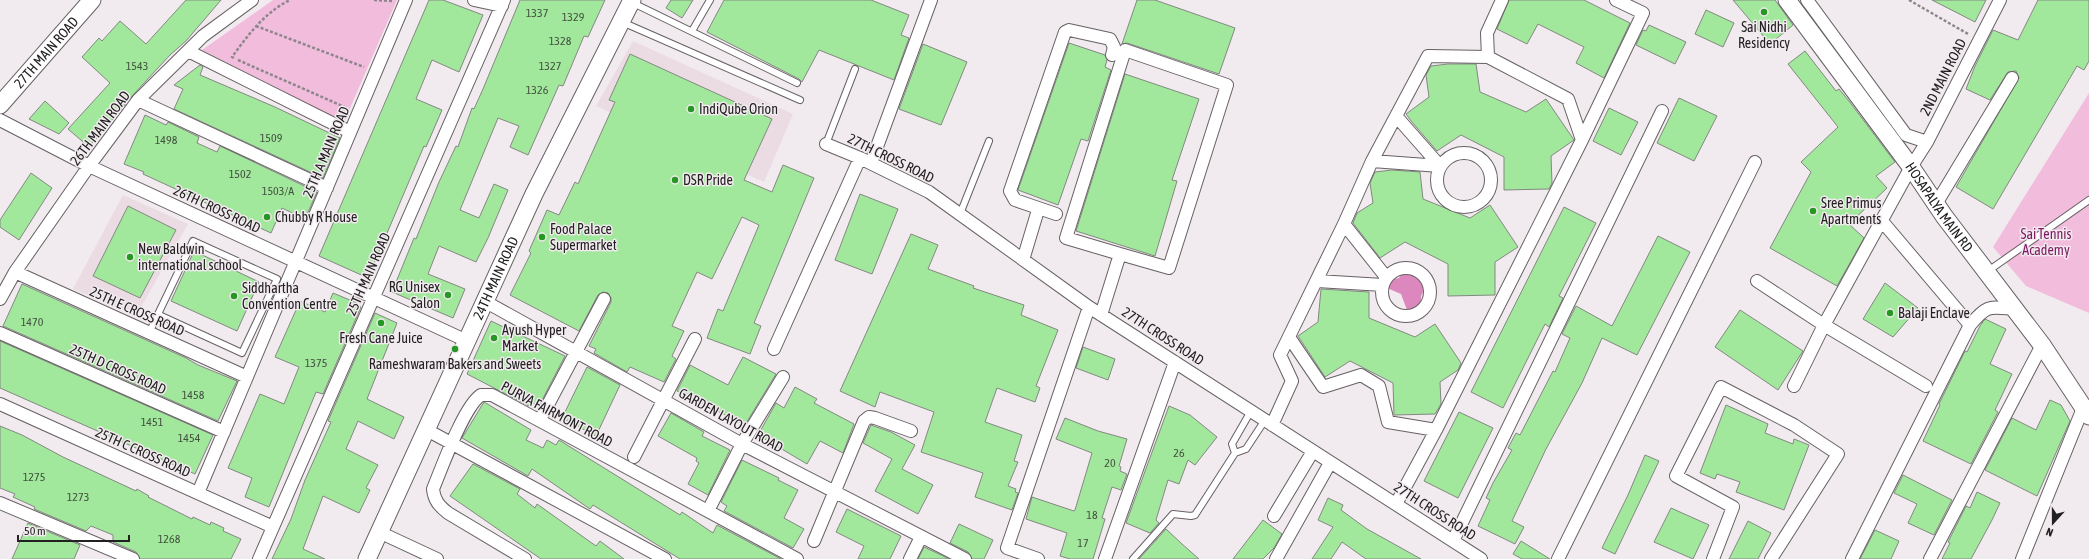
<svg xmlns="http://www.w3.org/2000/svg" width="2089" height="559" viewBox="0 0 2089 559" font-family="'Asap Condensed',sans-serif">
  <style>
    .built { fill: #ebdce4 }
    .green { fill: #f2bcdd }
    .water { fill: #dc87bd }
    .building { fill: #a2e89c; stroke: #838882 }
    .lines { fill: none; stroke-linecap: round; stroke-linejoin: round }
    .lane-casing { stroke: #676164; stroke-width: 8 }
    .street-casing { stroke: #676164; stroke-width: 14 }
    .secondary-casing { stroke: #676164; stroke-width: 19 }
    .path { stroke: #8c878a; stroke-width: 2.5; stroke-dasharray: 3 2; stroke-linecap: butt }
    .lane { stroke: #fff; stroke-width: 6 }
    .street { stroke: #fff; stroke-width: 12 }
    .secondary { stroke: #fff; stroke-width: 17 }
    .poi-dot { fill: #279724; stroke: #f1eaee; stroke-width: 1.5 }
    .labels { text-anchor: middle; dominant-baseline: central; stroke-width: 3; stroke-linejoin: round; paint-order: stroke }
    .number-label { font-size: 12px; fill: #435240 }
    .poi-label { font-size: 14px; fill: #232022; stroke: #f1eaee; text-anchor: start }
    .street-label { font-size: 14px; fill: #232022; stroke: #f1eaee }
    .park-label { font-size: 14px; fill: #7d1962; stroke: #f1eaee }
  </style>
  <rect width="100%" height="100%" fill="#f1eaee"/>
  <path class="built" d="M633,41L793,114L764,182L596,106Z
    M123,195L188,224L136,316L73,289Z"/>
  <path class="green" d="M273,0H397L344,122L202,50Z
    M2089,93V313L2026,286L1993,247Z"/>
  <path class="water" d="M1408,268L1424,277L1428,282L1421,296V306L1415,311L1407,310L1401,294L1387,288L1388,280L1399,278L1404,269Z"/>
  <path class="building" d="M186,0H221L186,41L170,55L133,95L89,147L68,129L110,83L82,57L99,38L102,41L120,21L146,44Z
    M429,0H443L483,15L459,72L432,60L416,99L442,110L426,147L424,146L368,278L319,256Z
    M520,0H605L588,37L584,36L563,86L559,85L528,155L510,147L519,126L498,118L460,210L479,218L494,184L508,190L488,238L476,262L439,246L428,274L465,289L453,318L392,292L414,238L416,239L439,182L456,146L458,147L472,108L474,109L483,89Z
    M671,0H693L682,18L666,8Z
    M724,0H871L909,15L901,35L909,38L894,80L819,50L802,82L799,79L707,32Z
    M1137,0H1155L1235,28L1219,74L1127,43L1122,44Z
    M1509,0H1584L1630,23L1604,78L1576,63L1584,47L1538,24L1527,44L1497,29Z
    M1733,0H1775L1793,25L1770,44Z
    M1932,0H1986L1975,22Z
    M2038,0H2089V61L2084,70L2077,66L1993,209L1956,187L2019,78L2016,71L2008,72L1990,100L1966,89L1975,66L1993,30L2018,40Z
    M1706,10L1734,23L1723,47L1695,34Z
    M1649,25L1686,42L1675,64L1636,45L1643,30L1646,31Z
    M1069,43L1105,55L1107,60L1105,67L1111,70L1088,141L1081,139L1058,205L1018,190Z
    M923,44L967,62L941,125L899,109Z
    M1805,51L1836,91L1839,89L1849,101L1895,162L1876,176L1887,188L1849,224L1864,238L1837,286L1770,248L1811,172L1801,162L1838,127L1788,64Z
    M630,54L772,119L744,180L772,192L783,165L814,178L754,323L761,326L750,354L707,338L718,309L723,311L759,225L742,217L712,279L697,272L672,326L684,331L672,356L676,359L664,382L630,367L627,372L594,353L596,349L589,346L611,302V298L608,293L603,292L598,295L579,331L510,295L531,253L529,251L547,210L559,215L575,182L578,184L615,102L609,100Z
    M1448,64H1476L1480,92L1526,112L1546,99L1574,140L1551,156L1552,183L1549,189L1504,190V157L1461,135L1437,151L1412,122L1406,114L1429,97L1426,75L1431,66Z
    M200,65L203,67L200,75L275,107L340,138L323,178L174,109L183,89L174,85Z
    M1125,74L1199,99L1172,180L1177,181L1155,256L1076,231Z
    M1679,98L1717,116L1694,161L1657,143Z
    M45,101L69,123L59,134L29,119Z
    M1609,108L1638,122L1621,155L1593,141Z
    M145,115L166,125L168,122L199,137L197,143L217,152L220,146L317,192L305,219L282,208L271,233L143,174L144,172L124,164Z
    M1392,170L1420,172L1423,199L1470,218L1490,205L1518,247L1495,262V295L1448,296V264L1405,242L1380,258L1353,223L1357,213L1373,203L1370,183L1375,172Z
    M31,173L52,188L19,240L0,227V220Z
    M860,194L898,209L872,274L835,260Z
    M128,206L176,230L140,298L93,276Z
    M1564,207L1596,223L1559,296L1563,298L1549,327L1545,324L1503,408L1471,392Z
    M911,234L938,245L928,269L974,286L973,288L1024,305L1021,315L1058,330L1036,386L1040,388L1035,402L997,388L985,422L1022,435L1014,461L1018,462L1008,486L1016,489L1015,492L1018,493L1012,510L975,497L983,473L921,452L934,412L880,392L875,407L840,391Z
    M1658,236L1690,252L1637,355L1602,338L1582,383L1546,449L1512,521L1524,527L1515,544L1478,526L1490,500L1486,498L1493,483L1512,450L1508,448L1516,433L1520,435L1553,371L1555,372L1570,338L1562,334L1576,306L1612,326Z
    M194,251L259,282L237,331L171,301Z
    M1885,283L1918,308L1893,337L1863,319Z
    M22,284L186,358L198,365L237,381L218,421L3,326Z
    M1321,289L1369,292V318L1415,337L1435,324L1461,363L1458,370L1440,382L1441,404L1435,414L1394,415L1393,383L1350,361L1325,377L1298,336L1318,322Z
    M333,293L357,303L356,304L361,307L323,394L316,392L269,507L245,497L252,478L228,468L260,394L284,404L299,367L275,357L300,301L325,312Z
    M1740,310L1803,351L1778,390L1715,347Z
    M375,313L397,323L367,399L404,417L394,439L358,421L346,449L378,465L366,488L370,490L359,513L323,496L303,549L325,559H272L291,519L305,480L331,422L328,421Z
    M1985,319L2006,329L1990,364L2012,374L1995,410L1998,412L1971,464L1923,441L1940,405L1939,404L1965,351L1967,352L1980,326Z
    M491,321L565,356L539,406L531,402L529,406L467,374Z
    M0,341L213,435L195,474L0,388Z
    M1083,347L1115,359L1108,380L1076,368Z
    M743,357L776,374L745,425L677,391L690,365L728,385Z
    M587,367L620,385L596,436L562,418Z
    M795,387L817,399L814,403L854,424L843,453L820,441L807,464L758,435L776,403L784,408Z
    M2050,400L2061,405L2070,421L2037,496L1985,470L2012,418L2036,430Z
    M484,402L531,430L526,440L543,448L547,440L556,445L559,440L680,515L682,512L713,533L717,525L781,559H680L593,505L590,509L532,469L528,476L462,438Z
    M1726,405L1768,424L1765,433L1793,444L1794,439L1809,445L1784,510L1736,492L1740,482L1717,474L1715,479L1700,473Z
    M1169,406L1190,415L1217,437L1195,465L1188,460L1179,484L1168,480L1156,520L1159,523L1150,533L1126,523Z
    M1459,412L1493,428L1458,498L1424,481Z
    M671,413L704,432L702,436L730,450L708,495L688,484L699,463L696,461L697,458L658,436Z
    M1065,418L1098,431L1127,439L1119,466L1121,467L1120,471L1127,474L1121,490L1112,487L1102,518L1105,519L1093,559H1070L1060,556L1067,533L1026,519L1032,497L1074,511L1075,510L1092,453L1056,439Z
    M871,425L891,432L915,445L902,469L933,485L918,514L875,491L892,459L863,443Z
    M0,426L22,435L63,457L136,491L137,489L149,496L148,497L192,519L193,517L210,525L211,522L224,528L223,531L241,539L231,559H140L136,552L113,542V535L91,526L86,531L34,509L35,507L13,497L15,494L0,488Z
    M1645,455L1659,461L1615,554L1602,548L1628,495Z
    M742,460L779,478L778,480L798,490L784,518L804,529L793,548L724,511L727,506L721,502Z
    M473,464L520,489L517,494L535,508L537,504L596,546L600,541L624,559H541L450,496Z
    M1903,475L1952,500L1934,535L1908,523L1917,504L1894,493Z
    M1977,492L2000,503L1992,520L1971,559H1942L1950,543L1948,542L1966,506L1970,508Z
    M1328,498L1343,505L1341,510L1367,529L1421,559H1366L1342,542L1331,559H1312L1333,527L1318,520Z
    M1671,508L1709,525L1693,559L1654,542Z
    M847,509L901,536L890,559H858L864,546L836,532Z
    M1263,520L1282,534L1274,548L1263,559H1233Z
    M1748,521L1771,533L1758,559H1729Z
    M28,523L80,545L74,559H12Z
    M959,524L993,540L984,559H972L968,552L950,543Z
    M1166,529L1182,544L1199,559H1139Z
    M1875,530L1899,541L1891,559H1860Z
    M1521,541L1550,559H1522L1513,554Z
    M924,547L937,553L949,559H918Z"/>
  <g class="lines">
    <g class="lane-casing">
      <path id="lane" d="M631,2L797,83
        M622,22L800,100
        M692,31L710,0
        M826,144L855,69
        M960,214L989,141
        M1988,271L2089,200
        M149,333L193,241L277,279L242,353L159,315
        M1235,453L1232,444L1251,411
        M1235,453L1246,449L1265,420
        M1133,559L1173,514L1191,516L1195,515L1235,453"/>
    </g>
    <g class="street-casing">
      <path id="street" d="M474,0L502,6
        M1807,0L1906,135L1927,142
        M188,51L350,132
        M1488,57L1487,33L1502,0
        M138,100L327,188
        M1396,116L1440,166
        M0,120L89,166L467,341
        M1582,140L1643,13L1616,0
        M826,144L860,158L929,192L1089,307L1481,559
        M1437 180a27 27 0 1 1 54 0a27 27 0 1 1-54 0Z
        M1372,161L1440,166
        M871,163L931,0
        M1936,204L2012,78
        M1056,214L1015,200L1010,191L1065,32L1069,30L1110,39L1114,47L1112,55
        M1881,220L1970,325
        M1344,224L1386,277
        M1023,260L1038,210
        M1382 292a24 24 0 1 1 48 0a24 24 0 1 1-48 0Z
        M15,272L247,377
        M1317,281L1383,285
        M1757,281L1824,325L1926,386
        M0,299L15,272L89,166L138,100L203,36L252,0
        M486,302L742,444L965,559
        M1101,315L1120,254L1169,268L1227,85L1125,50L1066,238L1120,254
        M0,333L224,432
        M1289,337L1323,387L1361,375L1379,386L1388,422L1436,430
        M774,349L860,158
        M1794,386L1824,325L1911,167L1927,142L2000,0
        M0,404L273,527
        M543,414L604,299
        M1272,425L1292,381L1280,355L1344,224L1372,161L1428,56L1488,57L1568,99L1582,140L1436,430L1396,504
        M425,429L665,559
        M634,457L695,339
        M198,493L406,0
        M0,503L133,559
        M711,505L742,444L783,377
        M1274,516L1313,451
        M379,532L437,559
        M814,541L864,421L869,417L875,418L911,431
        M1453,541L1662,111
        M259,559L504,0
        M525,559L448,513C439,506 434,500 433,489C442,467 464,406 481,395H492L797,559
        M910,559L921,537
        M1038,559L1007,548L1089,307
        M1105,559L1175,362
        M1276,559L1330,463
        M1558,559L1755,162
        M1713,559L1733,507L1676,476L1721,387L1794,425L1838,454L1771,559
        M1852,559L1970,325C1988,304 1989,307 2015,309
        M1930,559L2042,345
        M2022,559L2083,408L2088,406"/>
    </g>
    <g class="secondary-casing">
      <g id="secondary">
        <path id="s1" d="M1787,0L1911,167L1944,216L2042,345L2089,416"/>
        <path id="s2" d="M0,105L92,0"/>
        <path id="s3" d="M367,559L534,194L632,0"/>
      </g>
    </g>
    <path class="path" d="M374,0L392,1
      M1909,0L1968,34
      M256,26L364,67
      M234,58L232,57C248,35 265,12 290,0
      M238,60L347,108"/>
    <use href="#lane" class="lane"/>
    <use href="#street" class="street"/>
    <use href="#secondary" class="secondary"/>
  </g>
  <g class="poi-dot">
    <circle cx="1764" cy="12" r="4"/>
    <circle cx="691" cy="109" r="4"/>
    <circle cx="675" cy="180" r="4"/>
    <circle cx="1813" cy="211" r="4"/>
    <circle cx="267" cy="217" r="4"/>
    <circle cx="542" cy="237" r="4"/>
    <circle cx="130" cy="257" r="4"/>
    <circle cx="448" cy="295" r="4"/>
    <circle cx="234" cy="296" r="4"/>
    <circle cx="1890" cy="313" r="4"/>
    <circle cx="381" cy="323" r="4"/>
    <circle cx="494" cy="338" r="4"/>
    <circle cx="455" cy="349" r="4"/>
  </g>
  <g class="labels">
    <g class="number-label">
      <text x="537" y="13">1337</text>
      <text x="573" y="17">1329</text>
      <text x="560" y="41">1328</text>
      <text x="137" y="66">1543</text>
      <text x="550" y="66">1327</text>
      <text x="537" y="90">1326</text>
      <text x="271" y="138">1509</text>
      <text x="166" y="140">1498</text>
      <text x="240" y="174">1502</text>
      <text x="278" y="191">1503/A</text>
      <text x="32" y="322">1470</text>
      <text x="316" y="363">1375</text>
      <text x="193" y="395">1458</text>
      <text x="152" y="422">1451</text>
      <text x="189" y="438">1454</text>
      <text x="1179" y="453">26</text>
      <text x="1110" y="463">20</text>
      <text x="34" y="477">1275</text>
      <text x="78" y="497">1273</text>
      <text x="1092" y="515">18</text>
      <text x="169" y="539">1268</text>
      <text x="1083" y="543">17</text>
    </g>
    <g class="poi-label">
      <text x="1764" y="27" text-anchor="middle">Sai Nidhi<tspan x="1764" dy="16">Residency</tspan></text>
      <text x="699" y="109">IndiQube Orion</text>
      <text x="683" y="180">DSR Pride</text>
      <text x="1821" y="203">Sree Primus<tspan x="1821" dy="16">Apartments</tspan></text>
      <text x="275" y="217">Chubby R House</text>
      <text x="550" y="229">Food Palace<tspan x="550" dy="16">Supermarket</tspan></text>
      <text x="138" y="249">New Baldwin<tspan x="138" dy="16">international school</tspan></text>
      <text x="440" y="287" text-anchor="end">RG Unisex<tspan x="440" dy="16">Salon</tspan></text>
      <text x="242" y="288">Siddhartha<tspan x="242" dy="16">Convention Centre</tspan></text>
      <text x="1898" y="313">Balaji Enclave</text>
      <text x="502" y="330">Ayush Hyper<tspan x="502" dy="16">Market</tspan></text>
      <text x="381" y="338" text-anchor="middle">Fresh Cane Juice</text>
      <text x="455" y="364" text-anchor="middle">Rameshwaram Bakers and Sweets</text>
    </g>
    <g class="street-label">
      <text stroke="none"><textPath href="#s2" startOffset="70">27TH MAIN ROAD</textPath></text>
      <text transform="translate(1943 77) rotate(-63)">2ND MAIN ROAD</text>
      <text transform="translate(100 128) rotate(-53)">26TH MAIN ROAD</text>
      <text transform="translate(326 152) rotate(-67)">25TH A MAIN ROAD</text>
      <text transform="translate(891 158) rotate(26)">27TH CROSS ROAD</text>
      <text stroke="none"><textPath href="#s1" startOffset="257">HOSAPALYA MAIN RD</textPath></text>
      <text transform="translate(217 209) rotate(25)">26TH CROSS ROAD</text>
      <text transform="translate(368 274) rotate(-66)">25TH MAIN ROAD</text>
      <text stroke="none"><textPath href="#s3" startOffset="309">24TH MAIN ROAD</textPath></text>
      <text transform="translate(137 311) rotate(24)">25TH E CROSS ROAD</text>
      <text transform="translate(1163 336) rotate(33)">27TH CROSS ROAD</text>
      <text transform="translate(118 369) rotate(24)">25TH D CROSS ROAD</text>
      <text transform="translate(557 414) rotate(28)">PURVA FAIRMONT ROAD</text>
      <text transform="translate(731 420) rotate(29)">GARDEN LAYOUT ROAD</text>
      <text transform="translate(143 452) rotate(24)">25TH C CROSS ROAD</text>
      <text transform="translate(1435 511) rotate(33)">27TH CROSS ROAD</text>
    </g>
    <g class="park-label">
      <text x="2046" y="234">Sai Tennis<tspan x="2046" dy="16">Academy</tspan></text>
    </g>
  </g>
  <g transform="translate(2053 523) rotate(201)" stroke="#f1eaee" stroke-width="3" paint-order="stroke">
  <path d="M0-3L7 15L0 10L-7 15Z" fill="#232022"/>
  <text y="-6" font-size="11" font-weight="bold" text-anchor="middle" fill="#232022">N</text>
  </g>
  <path d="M18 535v6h111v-6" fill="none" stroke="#232022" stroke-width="2"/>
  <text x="24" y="535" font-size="12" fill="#232022" stroke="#f1eaee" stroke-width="3" paint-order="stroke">50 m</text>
</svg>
